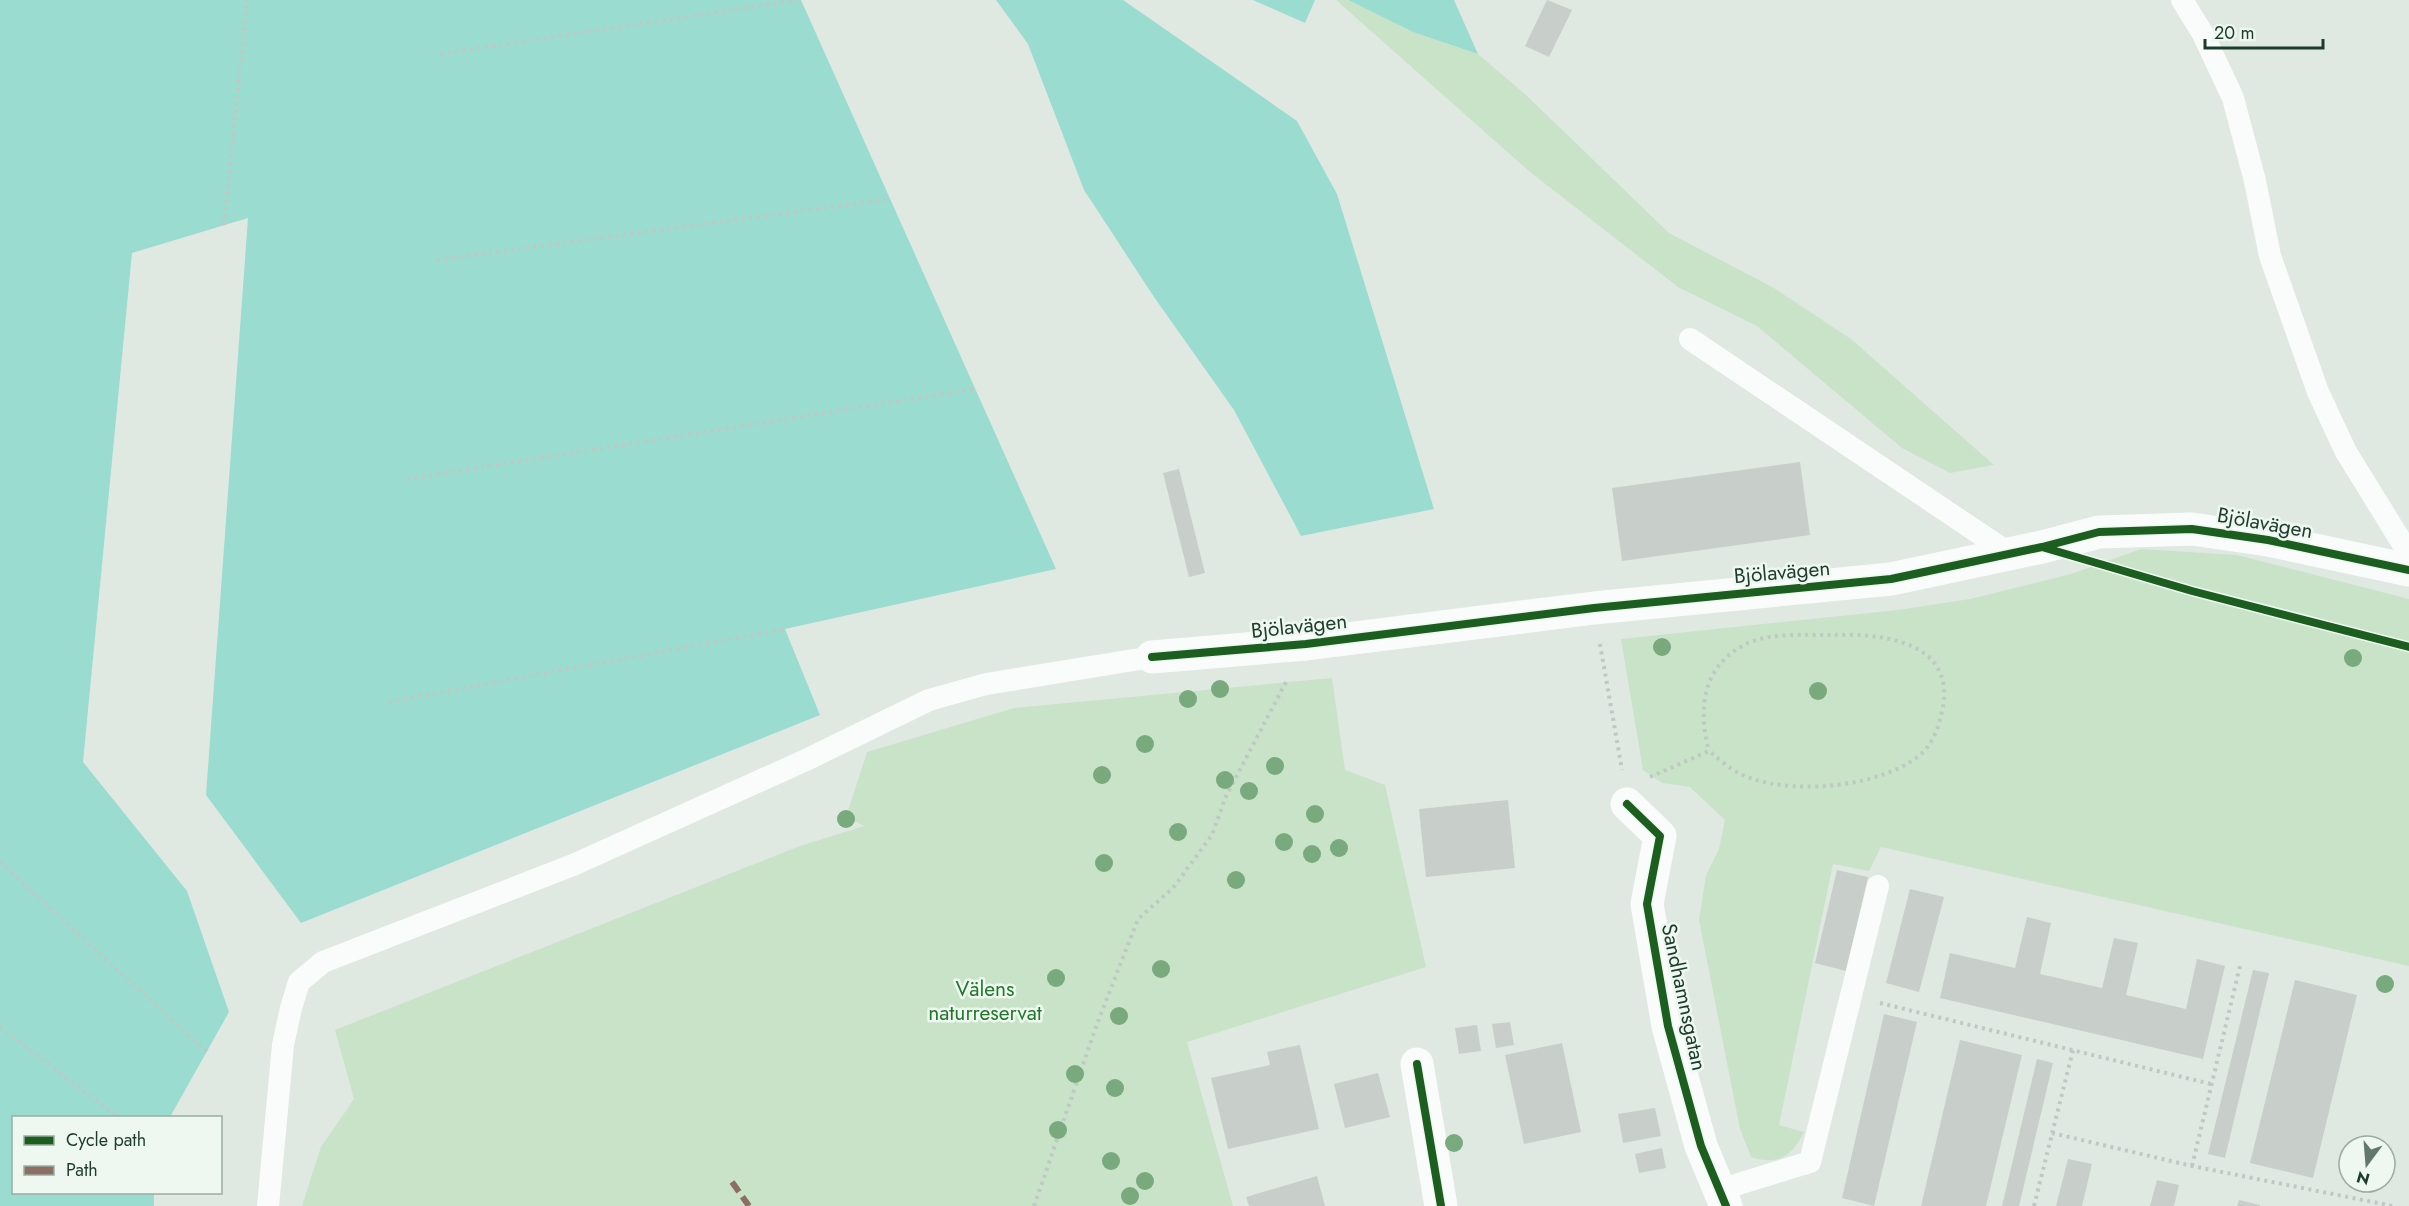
<svg xmlns="http://www.w3.org/2000/svg" width="2409" height="1206" viewBox="0 0 2409 1206" font-family="Jost,sans-serif">
  <style>
    .green { fill: #c8e3c8 }
    .water { fill: #9bdcd1 }
    .building { fill: #c8cfca }
    .lines { fill: none; stroke-linecap: round; stroke-linejoin: round }
    .path { stroke: #bec9c3; stroke-width: 4; stroke-dasharray: 3 4.5; stroke-linecap: butt }
    .service { stroke: #fafcfb; stroke-width: 22 }
    .minor { stroke: #fafcfb; stroke-width: 33 }
    .quiet { stroke: #8d6e63; stroke-width: 6; stroke-dasharray: 12 6; stroke-linecap: butt }
    .cycleway-casing { stroke: #eef8f0; stroke-width: 11 }
    .cycleway { stroke: #1b5e20; stroke-width: 8 }
    .tree { fill: #78aa7d }
    .labels { text-anchor: middle; dominant-baseline: central; stroke-width: 5; stroke-linejoin: round; paint-order: stroke }
    .street-label { font-size: 21px; fill: #1d3c2b; stroke: #eef8f0 }
    .park-label { font-size: 21px; fill: #23772a; stroke: #eef8f0 }
  </style>
  <rect width="100%" height="100%" fill="#e0e8e2"/>
  <path class="green" d="M1336,0H1348L1413,32L1478,54L1526,95L1669,233L1774,288L1851,339L1994,465L1950,473L1902,448L1757,326L1678,287L1530,172Z
    M2141,549L2237,555L2409,599V966L1881,847L1869,871L1833,864L1779,1125L1804,1132C1792,1156 1778,1166 1751,1157L1740,1129L1699,920L1706,875L1719,849L1725,820L1690,787L1662,783L1643,770L1621,639L1898,610L1970,599L2071,574Z
    M1332,678L1345,770L1385,785L1426,967L1187,1042L1233,1206H302L321,1147L354,1099L335,1030L800,846L864,826L846,817L867,752L1014,708Z"/>
  <path class="water" d="M0,0H801L1056,569L785,629L820,715L301,923L206,795L248,218L132,253L83,762L187,891L229,1012L170,1117L14,1118V1192L154,1193V1206H0Z
    M996,0H1123L1297,121L1337,194L1434,509L1301,536L1234,410L1154,297L1084,190L1028,44Z
    M1253,0H1315L1305,23Z
    M1348,0H1454L1478,54L1413,32Z"/>
  <path class="building" d="M1547,0L1572,10L1549,57L1525,46Z
    M1800,462L1810,535L1622,561L1612,488Z
    M1179,469L1205,573L1189,577L1163,473Z
    M1508,800L1515,868L1426,877L1419,809Z
    M1837,870L1868,877L1846,971L1815,963Z
    M1910,889L1944,897L1919,992L1886,983Z
    M2027,917L2051,923L2040,974L2102,988L2114,938L2138,943L2126,995L2186,1009L2197,959L2225,966L2203,1059L1940,998L1950,953L2015,968Z
    M2253,970L2269,973L2225,1158L2208,1154Z
    M2295,980L2357,995L2313,1178L2250,1163Z
    M1884,1014L1917,1022L1874,1206L1842,1198Z
    M1510,1022L1514,1045L1496,1048L1492,1024Z
    M1477,1025L1481,1051L1459,1054L1455,1028Z
    M1960,1040L2022,1055L1986,1206H1921Z
    M1562,1043L1581,1132L1524,1144L1505,1055Z
    M1300,1045L1319,1129L1228,1149L1211,1078L1270,1065L1267,1052Z
    M2037,1059L2053,1063L2019,1206H2002Z
    M1378,1073L1390,1117L1345,1128L1334,1084Z
    M1655,1108L1661,1136L1623,1143L1618,1114Z
    M1662,1148L1666,1168L1639,1173L1635,1154Z
    M2068,1159L2092,1164L2082,1206H2056Z
    M1317,1176L1325,1206H1249L1246,1197Z
    M2157,1180L2179,1185L2174,1206H2150Z
    M2239,1200L2260,1205V1206H2237Z"/>
  <g class="lines">
    <path class="path" d="M440,54L798,0
      M224,225L247,0
      M437,260L890,199
      M407,479L975,389
      M1600,644L1622,770
      M389,702L785,629
      M1650,777L1709,751C1721,761 1734,773 1750,778C1797,795 1886,787 1923,752C1934,741 1939,726 1942,711C1947,692 1944,671 1929,657C1903,635 1861,634 1829,635C1805,635 1770,633 1748,643C1703,664 1697,708 1709,751
      M0,862L207,1052
      M1880,1003L2211,1084
      M0,1027L119,1118
      M2052,1133L2192,1166L2393,1206
      M2192,1166L2240,966
      M1034,1206L1097,1024L1138,919L1173,888L1212,835L1225,798L1286,682
      M2034,1206L2073,1050"/>
    <path class="service" d="M2182,0L2203,34L2233,98L2255,181L2270,256L2318,392L2346,452L2409,554
      M1690,339L2010,554
      M1719,1190L1810,1162L1878,886
      M268,1206L283,1045L291,1008L299,982L323,962L573,865L806,760L929,700L986,684L1152,657"/>
    <path class="minor" d="M1152,657L1306,644L1594,608L1891,579L2042,547L2099,532L2192,529L2268,540L2409,570
      M1627,804L1660,836L1647,904L1668,1026L1701,1146L1726,1206
      M1417,1064L1441,1206"/>
    <path class="quiet" d="M732,1182L749,1206"/>
    <g class="cycleway-casing">
      <path id="cycleway" d="M2042,547L2192,591L2409,647
        M1152,657L1306,644L1594,608L1891,579L2042,547L2099,532L2192,529L2268,540L2409,570
        M1627,804L1660,836L1647,904L1668,1026L1701,1146L1726,1206
        M1417,1064L1441,1206"/>
    </g>
    <use href="#cycleway" class="cycleway"/>
  </g>
  <g class="tree">
    <circle cx="1662" cy="647" r="9"/>
    <circle cx="2353" cy="658" r="9"/>
    <circle cx="1220" cy="689" r="9"/>
    <circle cx="1818" cy="691" r="9"/>
    <circle cx="1188" cy="699" r="9"/>
    <circle cx="1145" cy="744" r="9"/>
    <circle cx="1275" cy="766" r="9"/>
    <circle cx="1102" cy="775" r="9"/>
    <circle cx="1225" cy="780" r="9"/>
    <circle cx="1249" cy="791" r="9"/>
    <circle cx="1315" cy="814" r="9"/>
    <circle cx="846" cy="819" r="9"/>
    <circle cx="1178" cy="832" r="9"/>
    <circle cx="1284" cy="842" r="9"/>
    <circle cx="1339" cy="848" r="9"/>
    <circle cx="1312" cy="854" r="9"/>
    <circle cx="1104" cy="863" r="9"/>
    <circle cx="1236" cy="880" r="9"/>
    <circle cx="1161" cy="969" r="9"/>
    <circle cx="1056" cy="978" r="9"/>
    <circle cx="2385" cy="984" r="9"/>
    <circle cx="1119" cy="1016" r="9"/>
    <circle cx="1075" cy="1074" r="9"/>
    <circle cx="1115" cy="1088" r="9"/>
    <circle cx="1058" cy="1130" r="9"/>
    <circle cx="1454" cy="1143" r="9"/>
    <circle cx="1111" cy="1161" r="9"/>
    <circle cx="1145" cy="1181" r="9"/>
    <circle cx="1130" cy="1196" r="9"/>
  </g>
  <g class="labels">
    <g class="street-label">
      <text transform="translate(2265 523) rotate(10)">Bjölavägen</text>
      <text transform="translate(1782 572) rotate(-5)">Bjölavägen</text>
      <text transform="translate(1299 626) rotate(-6)">Bjölavägen</text>
      <text transform="translate(1684 997) rotate(78)">Sandhamnsgatan</text>
    </g>
    <g class="park-label">
      <text x="985" y="989">Välens<tspan x="985" dy="24">naturreservat</tspan></text>
    </g>
  </g>
  <rect x="12" y="1116" width="210" height="78" fill="#eef8f0" stroke="#9aada1" stroke-width="1.5"/>
  <rect x="24" y="1136" width="30" height="9" fill="#1b5e20" stroke="#9aada1" stroke-width="1.5"/>
  <text x="66" y="1146" font-size="18" fill="#1d3c2b">Cycle path</text>
  <rect x="24" y="1166" width="30" height="9" fill="#8d6e63" stroke="#9aada1" stroke-width="1.5"/>
  <text x="66" y="1176" font-size="18" fill="#1d3c2b">Path</text>
  <g transform="translate(2367 1164) rotate(196)"><circle r="28" fill="#eef8f0" stroke="#9aada1" stroke-width="1.5"/>
  <path d="M0-4.5L10 22L0 15L-10 22Z" fill="#61786b"/>
  <text y="-9" font-size="16" font-weight="bold" text-anchor="middle" fill="#1d3c2b">N</text>
  </g>
  <path d="M2205 39v9h118v-9" fill="none" stroke="#1d3c2b" stroke-width="3"/>
  <text x="2214" y="39" font-size="18" fill="#1d3c2b" stroke="#eef8f0" stroke-width="4.5" paint-order="stroke">20 m</text>
</svg>
